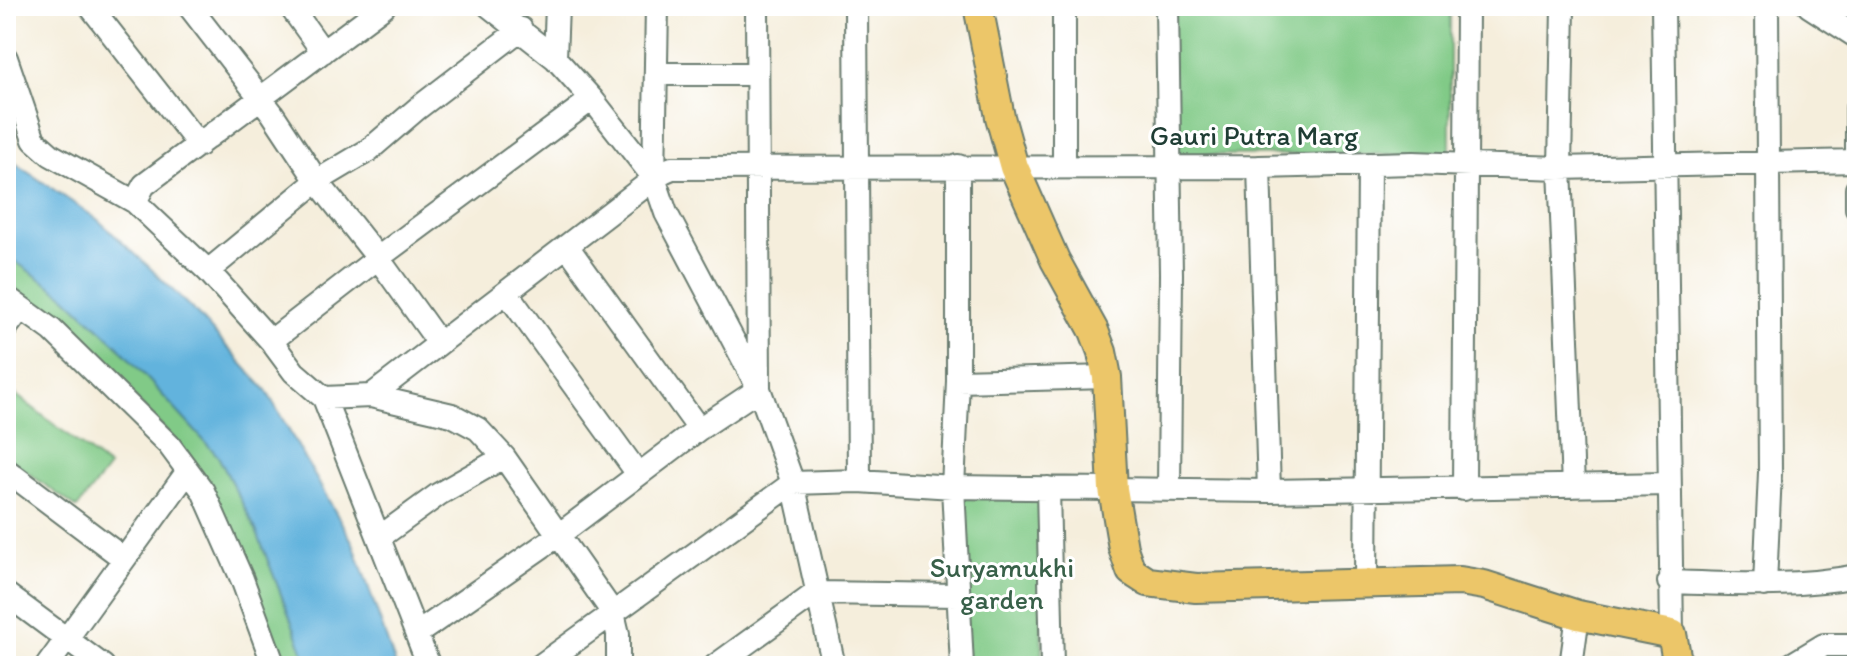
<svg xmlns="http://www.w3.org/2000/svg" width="1863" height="672" viewBox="0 0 1863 672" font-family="Itim,sans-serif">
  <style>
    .green { fill: #81ca87; stroke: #50845e; stroke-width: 2 }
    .water { fill: #62b3dd; stroke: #407888; stroke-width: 2 }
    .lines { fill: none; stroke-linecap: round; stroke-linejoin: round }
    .minor-casing { stroke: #6a7b6f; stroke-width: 26 }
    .major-casing { stroke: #6a7b6f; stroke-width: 32 }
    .minor { stroke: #fff; stroke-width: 22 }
    .major { stroke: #ecc669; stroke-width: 28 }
    .labels { text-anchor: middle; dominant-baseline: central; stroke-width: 6; stroke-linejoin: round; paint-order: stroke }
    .street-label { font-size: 28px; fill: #1f3d34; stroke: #fff }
    .park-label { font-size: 28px; fill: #386049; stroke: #fff }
  </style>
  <rect width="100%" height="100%" fill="#fff"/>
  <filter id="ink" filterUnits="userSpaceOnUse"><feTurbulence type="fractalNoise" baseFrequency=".0125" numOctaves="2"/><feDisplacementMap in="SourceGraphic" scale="16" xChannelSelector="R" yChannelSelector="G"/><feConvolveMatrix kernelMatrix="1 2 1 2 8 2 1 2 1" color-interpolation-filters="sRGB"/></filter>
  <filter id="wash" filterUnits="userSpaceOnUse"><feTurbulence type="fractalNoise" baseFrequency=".006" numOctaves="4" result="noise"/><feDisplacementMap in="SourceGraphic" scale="32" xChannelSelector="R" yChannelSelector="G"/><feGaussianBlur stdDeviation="1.8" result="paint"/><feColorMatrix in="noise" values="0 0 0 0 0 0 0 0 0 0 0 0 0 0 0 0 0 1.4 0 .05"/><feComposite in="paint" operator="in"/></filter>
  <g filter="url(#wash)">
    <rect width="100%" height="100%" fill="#f5eedc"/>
    <path class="green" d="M1171,6H1450V154L1171,155Z
      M6,255L65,296L116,344L218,456L256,530L309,666H286L245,564L194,461L79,339L41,306L6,283Z
      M15,394L109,467L77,508L6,457V408Z
      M968,490L1040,496L1042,666H966L962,499Z"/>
    <path class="water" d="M6,157L97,219L147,265L198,315L266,390L353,543L396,666H309L256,530L218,456L116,344L65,296L6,255Z"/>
  </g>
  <g filter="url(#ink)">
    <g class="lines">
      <g class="minor-casing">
        <path id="minor" d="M90,6L199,145
          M189,6L272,113L317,181L378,258L439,343
          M290,6L323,52
          M489,6L555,58L592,99L654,178L666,213L759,389L793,483L834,666
          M856,6L859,481
          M1167,6L1171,274L1169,489
          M1563,6L1560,168L1573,486
          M1663,6L1672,634
          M1809,6L1857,37
          M6,58L34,140L51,155L135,202L208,271L271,341L294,372L324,398L429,666
          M555,58L557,6
          M657,74H757
          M1857,108V151
          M958,166V381L953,487L962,666
          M1064,167V6
          M1259,167L1269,491
          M654,178L657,6
          M1857,189V208
          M135,202L144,185L384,6
          M567,246L699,429
          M208,271L317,181L369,150L418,108L521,29
          M507,293L638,474
          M6,297L52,330L169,445L203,491L242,579L274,666
          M6,328L21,308
          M271,341L378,258L592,99
          M958,381L1107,377
          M371,396L452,415L478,429L504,457L613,613L618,634V666
          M324,398L371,396L663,172L672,168L1259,167L1413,163L1560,168L1857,161
          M6,470L123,558
          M1048,488L1052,666
          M1464,489L1467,6
          M380,537L439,494L504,457
          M1669,582C1732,584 1795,588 1857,576
          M1366,584L1369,164
          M1765,585L1770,472L1767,6
          M6,594L103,666
          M418,633L560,534L699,429L759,389L757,6
          M47,666L188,471
          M540,666L793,483L859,481L953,487L1269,491L1669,484
          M715,666L816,593L957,595
          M1571,666L1578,615
          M1789,666L1824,645H1857"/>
      </g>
      <g class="major-casing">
        <path id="major" d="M978,6L1000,117L1014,167L1055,260L1094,331L1102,352L1107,377L1113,489L1123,548L1131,571L1148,582L1196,588L1460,581L1484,585L1578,615L1672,634L1678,666"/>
      </g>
      <use href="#minor" class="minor"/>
      <use href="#major" class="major"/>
    </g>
  </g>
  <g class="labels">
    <g class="street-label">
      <text x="1254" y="135">Gauri Putra Marg</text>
    </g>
    <g class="park-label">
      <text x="1002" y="567">Suryamukhi<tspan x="1002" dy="32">garden</tspan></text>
    </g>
  </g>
  <rect width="1863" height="672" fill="none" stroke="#fff" stroke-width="32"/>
</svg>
